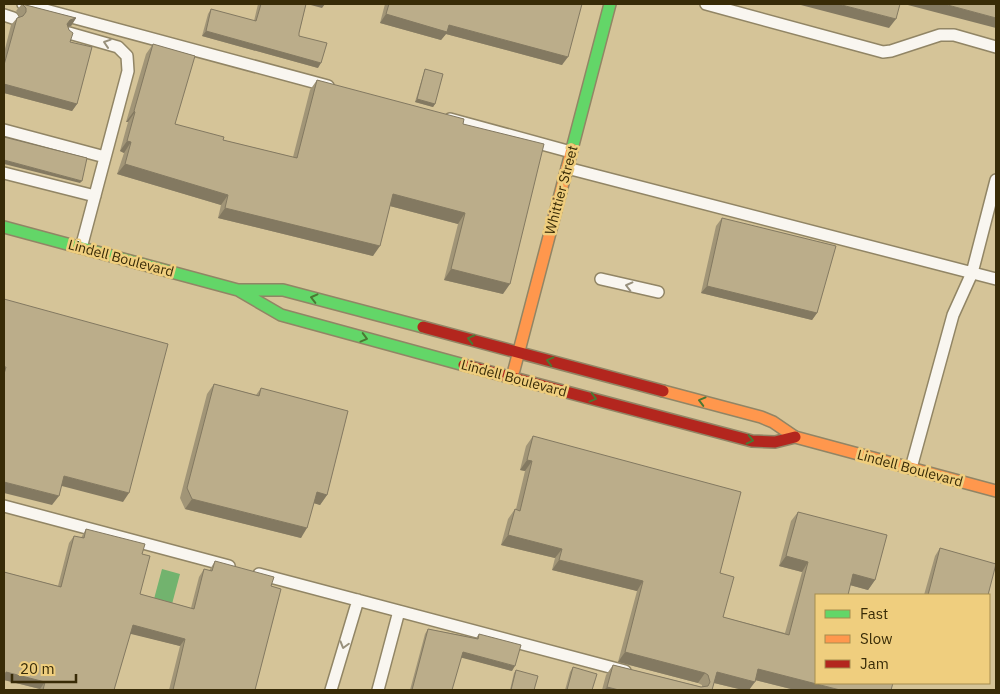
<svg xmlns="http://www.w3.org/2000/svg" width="1000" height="694" viewBox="0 0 1000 694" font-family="'IBM Plex Sans',sans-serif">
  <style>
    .water { fill: #72b36e }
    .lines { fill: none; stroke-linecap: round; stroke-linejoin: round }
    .lane-casing { stroke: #918565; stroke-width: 14 }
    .fast-casing { stroke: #918565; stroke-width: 14 }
    .slow-casing { stroke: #918565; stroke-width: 14 }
    .jam-casing { stroke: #918565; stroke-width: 14 }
    .lane { stroke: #f9f6f0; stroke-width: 11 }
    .fast { stroke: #63d668; stroke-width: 11 }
    .slow { stroke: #ff974d; stroke-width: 11 }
    .jam { stroke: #b3261e; stroke-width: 11 }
    .wall { fill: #a19577 }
    .shaded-wall { fill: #837961 }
    .building { fill: #bbad8a; stroke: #837961 }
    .oneway { stroke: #98907c }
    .oneway2 { stroke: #4b7833 }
    .labels { text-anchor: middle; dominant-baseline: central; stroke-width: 5; stroke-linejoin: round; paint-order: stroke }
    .street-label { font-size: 14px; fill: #382b07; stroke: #efce7e }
  </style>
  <rect width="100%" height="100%" fill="#d5c498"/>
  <path class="water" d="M162,569L180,574L172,604L154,599Z"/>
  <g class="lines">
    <g class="lane-casing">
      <path id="lane" d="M23,4L328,86
        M706,4L883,52L891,51L940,35H954L996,47
        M4,15L13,18
        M69,33L118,47L127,56L128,71L81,248
        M450,119L571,152
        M4,130L105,157
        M567,168L996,279
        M4,173L95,196
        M601,279L658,292
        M911,468L953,315L972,273L996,180
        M4,506L229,566
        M259,574L625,671
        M331,690L358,600
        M378,690L399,611"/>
    </g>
    <g class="fast-casing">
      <path id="fast" d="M572,149L610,4
        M4,227L238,290H283L423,327
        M238,290L281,315L464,365"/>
    </g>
    <g class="slow-casing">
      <path id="slow" d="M514,370L572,149
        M663,391L761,417L773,422L795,437L996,491"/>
    </g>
    <g class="jam-casing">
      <path id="jam" d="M423,327L663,391
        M464,365L752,441L775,442L795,437"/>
    </g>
    <use href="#lane" class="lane"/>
    <use href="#fast" class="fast"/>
    <use href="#slow" class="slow"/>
    <use href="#jam" class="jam"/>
  </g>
  <path class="wall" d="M22,4L76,18L71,26H68L70,42L77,104L72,111L4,93V53L11,25L17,18L20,17L16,11Z
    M258,4H306L299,33V36L318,68L202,36L208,14L211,9L254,21Z
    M385,4H580L562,65L446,34L441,40L380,23Z
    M153,44L175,124L223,140L293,157L310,90L317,80L463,124L503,294L444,280L458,224L390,206L373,256L218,218L221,205L117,174L124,153L120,151L128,122H126L146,54Z
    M425,69L435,104L433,107L415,102L424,72Z
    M722,218L817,313L812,320L701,293L716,226Z
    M214,384L256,395L261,388L327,495L320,505L314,503L301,538L185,509L180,498L207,394Z
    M533,436L720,573L723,617L785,633L802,572L779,566L791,521L798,512L875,580L868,590L850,585L816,595L891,690H795L755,680L749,690H743L714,683L712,690H602L606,675L613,665L702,687V685L698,683L618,662L637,591L552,570L555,558L501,545L508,519L515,509H516L525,471L520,470L526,446Z
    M86,529L142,554L140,594L191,608L199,577L204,569L209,571L215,561L271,586L255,690H169L180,646L130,633L114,690H40V689L4,680V572L58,586L69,543L74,536L81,538Z
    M940,548L988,595H924L935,556Z
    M428,629L476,638L479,634L512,671L461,657L452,690H410L425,634Z
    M573,667L592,690H565L570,672Z
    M516,670L534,690H510L514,673Z"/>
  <path class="shaded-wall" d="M307,4H325L322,8Z
    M797,4H838L896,19L889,28Z
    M904,4H944L996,18V28Z
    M386,14L449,25L568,57L562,65L446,34L441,40L380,23Z
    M76,18L71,26L64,27L70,20Z
    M206,31L321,63L318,68L202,36Z
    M4,84L77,104L72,111L4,93Z
    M417,99L435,104L433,107L415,102Z
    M134,111L135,112L128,122H126Z
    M127,141L131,142L124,153L120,151Z
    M4,160L82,181L80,183L4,164Z
    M125,164L228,195L221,205L117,174Z
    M393,194L465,213L458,224L386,205Z
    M225,208L380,246L373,256L218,218Z
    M451,269L510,284L503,294L444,280Z
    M707,286L817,313L812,320L701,293Z
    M527,460L532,461L525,471L520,470Z
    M64,476L129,493L123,502L58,485Z
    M4,482L59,496L52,505L4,493Z
    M317,492L327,495L320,505L310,502Z
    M192,499L307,528L301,538L185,509Z
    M508,535L562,549L555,558L501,545Z
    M786,556L808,562L802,572L779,566Z
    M559,560L643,581L637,591L552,570Z
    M853,574L875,580L868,590L846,584Z
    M133,625L185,639L180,646L127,633Z
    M463,652L515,666L512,671L459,657Z
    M625,652L705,673L698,683L618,662Z
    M758,669L840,690H795L751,679Z
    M6,672L45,682L40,689L4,680V675Z
    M717,672L755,682L749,690H743L710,682Z
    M607,687L619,690H604Z"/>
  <path class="building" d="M22,4L76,18L70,20L67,24L69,30L73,33L70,42L92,47L77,104L4,84V65L17,18L23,16L26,12V8Z
    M261,4H306L299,33V36L327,43L321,63L206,31L211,9L256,21Z
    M389,4H582L568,57L449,25L447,32L386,14Z
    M838,4H900L896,19Z
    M944,4H996V18Z
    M153,44L195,56L175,124L224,137L223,140L297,158L317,80L464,119L463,124L544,144L510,284L451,269L465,213L393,194L380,246L225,208L228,195L125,164L131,142L127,141L135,112L134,111Z
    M425,69L443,74L435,104L417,99Z
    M4,137L87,158L82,181L4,160Z
    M722,218L836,246L817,313L707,286Z
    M4,298V299L168,344L129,493L64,476L59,496L4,482V374L6,367H4Z
    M214,384L259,396L261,388L348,411L327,495L317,492L307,528L192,499L187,488Z
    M533,436L741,492L720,573L734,577L723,617L789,635L808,562L786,556L798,512L887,535L875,580L853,574L848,595H816V683H893L891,690H840L758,669L755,682L717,672L712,690H619L607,687L613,665L701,687L708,686L710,682L708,675L705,673L625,652L643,581L559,560L562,549L508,535L515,509L520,511L532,461L527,460Z
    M86,529L145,544L142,554L150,556L140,594L194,609L204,569L212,571L215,561L274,577L271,586L281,589L255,690H173L185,639L133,625L114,690H43L45,682L6,672L5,676L4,675V572L61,587L74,536L84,538Z
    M940,548L996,564L988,595H928Z
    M428,629L478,639L479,634L521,645L515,666L463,652L452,690H412Z
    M573,667L597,674L592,690H567Z
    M516,670L538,676L534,690H511Z"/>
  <defs><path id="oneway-chevron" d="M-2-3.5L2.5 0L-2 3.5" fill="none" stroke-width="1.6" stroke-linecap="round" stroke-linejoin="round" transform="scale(1.25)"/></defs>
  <g class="oneway">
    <use href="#oneway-chevron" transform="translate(107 43) rotate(-162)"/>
    <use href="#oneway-chevron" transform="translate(629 286) rotate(-166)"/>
    <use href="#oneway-chevron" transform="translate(344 645) rotate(106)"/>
  </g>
  <g class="oneway2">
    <use href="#oneway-chevron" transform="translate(314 298) rotate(-166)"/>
    <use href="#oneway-chevron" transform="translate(364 338) rotate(15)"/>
    <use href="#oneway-chevron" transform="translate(471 339) rotate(-165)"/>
    <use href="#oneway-chevron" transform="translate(550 361) rotate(-165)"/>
    <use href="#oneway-chevron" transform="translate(593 398) rotate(15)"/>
    <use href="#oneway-chevron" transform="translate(702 401) rotate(-165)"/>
    <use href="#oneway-chevron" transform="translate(750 440) rotate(13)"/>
  </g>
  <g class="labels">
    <g class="street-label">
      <text transform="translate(561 190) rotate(-75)">Whittier Street</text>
      <text transform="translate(121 258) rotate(15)">Lindell Boulevard</text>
      <text transform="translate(514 378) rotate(15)">Lindell Boulevard</text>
      <text transform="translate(910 468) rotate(15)">Lindell Boulevard</text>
    </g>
  </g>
  <rect width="1000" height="694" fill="none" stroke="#382b07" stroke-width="10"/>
  <rect x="815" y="594" width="175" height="90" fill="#efce7e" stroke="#a68d4e"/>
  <rect x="825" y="610" width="25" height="8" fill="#63d668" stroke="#a68d4e"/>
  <text x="860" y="619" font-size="15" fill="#382b07">Fast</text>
  <rect x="825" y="635" width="25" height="8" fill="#ff974d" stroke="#a68d4e"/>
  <text x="860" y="644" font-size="15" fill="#382b07">Slow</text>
  <rect x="825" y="660" width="25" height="8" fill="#b3261e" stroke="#a68d4e"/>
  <text x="860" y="669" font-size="15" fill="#382b07">Jam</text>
  <path d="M12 674v8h64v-8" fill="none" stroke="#382b07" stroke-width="2.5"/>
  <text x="20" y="674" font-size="15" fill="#382b07" stroke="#efce7e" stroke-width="4" paint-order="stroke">20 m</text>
</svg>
